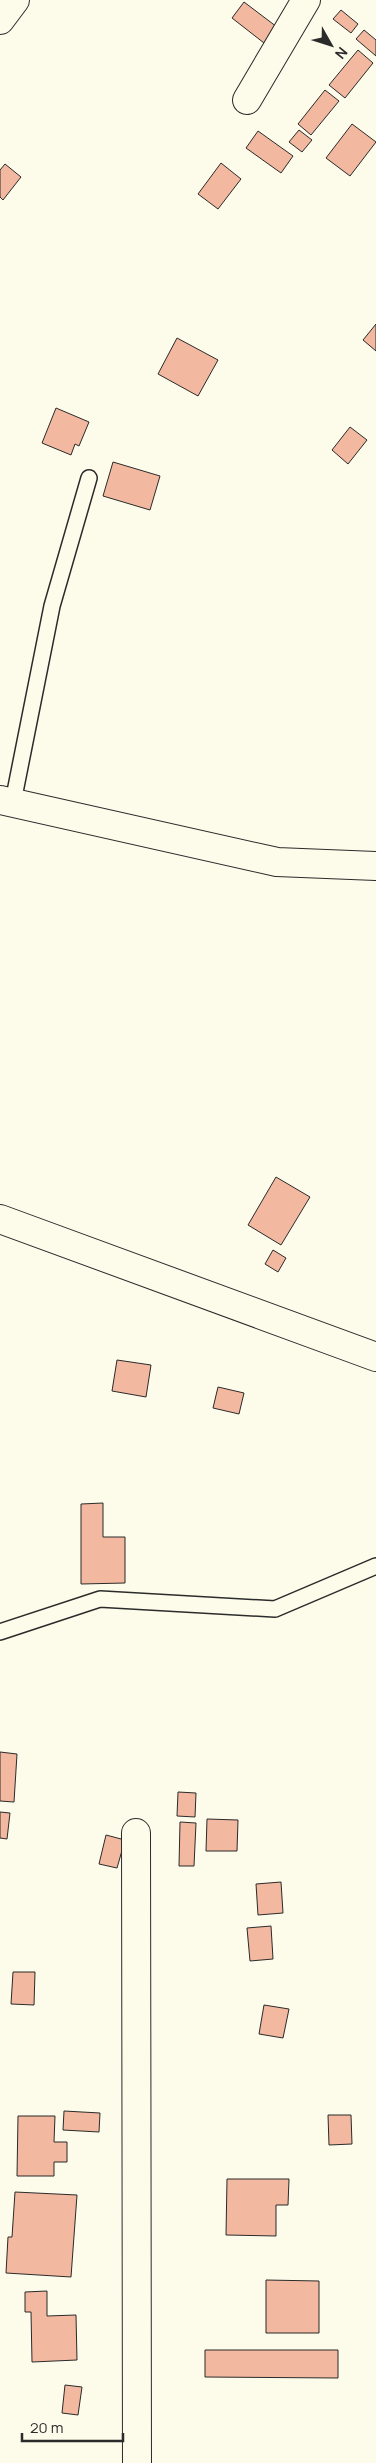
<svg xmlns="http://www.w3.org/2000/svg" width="376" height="2463" viewBox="0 0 376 2463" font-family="Manrope,sans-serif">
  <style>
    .building { fill: #f2b8a0; stroke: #2b2b2b }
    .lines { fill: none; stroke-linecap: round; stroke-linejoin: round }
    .lane-casing { stroke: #2b2b2b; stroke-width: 18 }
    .street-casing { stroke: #2b2b2b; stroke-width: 30 }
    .lane { stroke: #fdfbea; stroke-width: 15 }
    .street { stroke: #fdfbea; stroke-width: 28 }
  </style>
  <rect width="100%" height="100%" fill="#fdfbea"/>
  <path class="building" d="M244,2L277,27L264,43L232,18Z
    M341,10L358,24L351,33L333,19Z
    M364,30L376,40V56L356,39Z
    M358,50L373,63L345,98L329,85Z
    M325,90L339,101L311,135L298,124Z
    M352,124L376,142L350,176L326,158Z
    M299,130L312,140L302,152L289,142Z
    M258,131L293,156L281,173L246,148Z
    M221,163L241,179L218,209L198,194Z
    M5,164L21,177L3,200L0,197V170Z
    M376,324V351L363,340Z
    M177,338L218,360L198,396L158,374Z
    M56,408L89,422L79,446L75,444L71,455L42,443Z
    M350,427L367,440L348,464L332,450Z
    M113,462L160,476L150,510L103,496Z
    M276,1177L310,1197L281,1245L248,1225Z
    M273,1250L286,1258L278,1272L265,1264Z
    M117,1360L151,1365L146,1397L112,1391Z
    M218,1387L244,1393L239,1414L213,1408Z
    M103,1503V1537H125V1583L81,1584V1504Z
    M0,1752L17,1754L14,1802L0,1801Z
    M178,1792L196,1793L195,1817L177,1816Z
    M0,1812L10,1813L7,1839L0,1838Z
    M207,1819L238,1820L237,1851H206Z
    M180,1822L196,1823L194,1866H179Z
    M106,1835L125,1840L117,1868L99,1864Z
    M281,1882L283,1913L258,1915L256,1884Z
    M271,1926L273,1959L250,1961L247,1928Z
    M13,1972H35L34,2005L11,2004Z
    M264,2005L289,2009L283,2038L259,2034Z
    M64,2111L100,2113L99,2132L63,2130Z
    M328,2115H351L352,2144L329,2145Z
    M18,2116H55L54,2142H67V2162H54V2176H17Z
    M227,2179H289L288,2205H276V2236L226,2235Z
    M15,2192L77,2195L71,2277L6,2273L8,2237H12Z
    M266,2280L319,2281V2333H266Z
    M47,2291V2316L76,2315L77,2360L32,2362L31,2312H25V2292Z
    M205,2350H338V2378L205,2377Z
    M65,2385L82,2387L78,2415L62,2413Z"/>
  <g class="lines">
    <g class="lane-casing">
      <path id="lane" d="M13,802L52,606L89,478
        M0,1632L100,1599L275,1609L376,1566"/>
    </g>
    <g class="street-casing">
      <path id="street" d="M0,20L15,0
        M247,100L306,0
        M0,800L277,862L376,866
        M0,1219L376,1357
        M136,1833L137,2463"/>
    </g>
    <use href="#lane" class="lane"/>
    <use href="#street" class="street"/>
  </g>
  <g transform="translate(331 45) rotate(129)" stroke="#fdfbea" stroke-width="4" paint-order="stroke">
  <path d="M0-4L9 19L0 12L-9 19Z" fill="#2b2b2b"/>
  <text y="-8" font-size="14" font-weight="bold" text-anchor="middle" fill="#2b2b2b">N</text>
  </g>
  <path d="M22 2433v8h101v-8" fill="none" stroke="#2b2b2b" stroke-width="2.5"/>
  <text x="30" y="2433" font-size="15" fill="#2b2b2b" stroke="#fdfbea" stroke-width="4" paint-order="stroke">20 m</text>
</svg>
